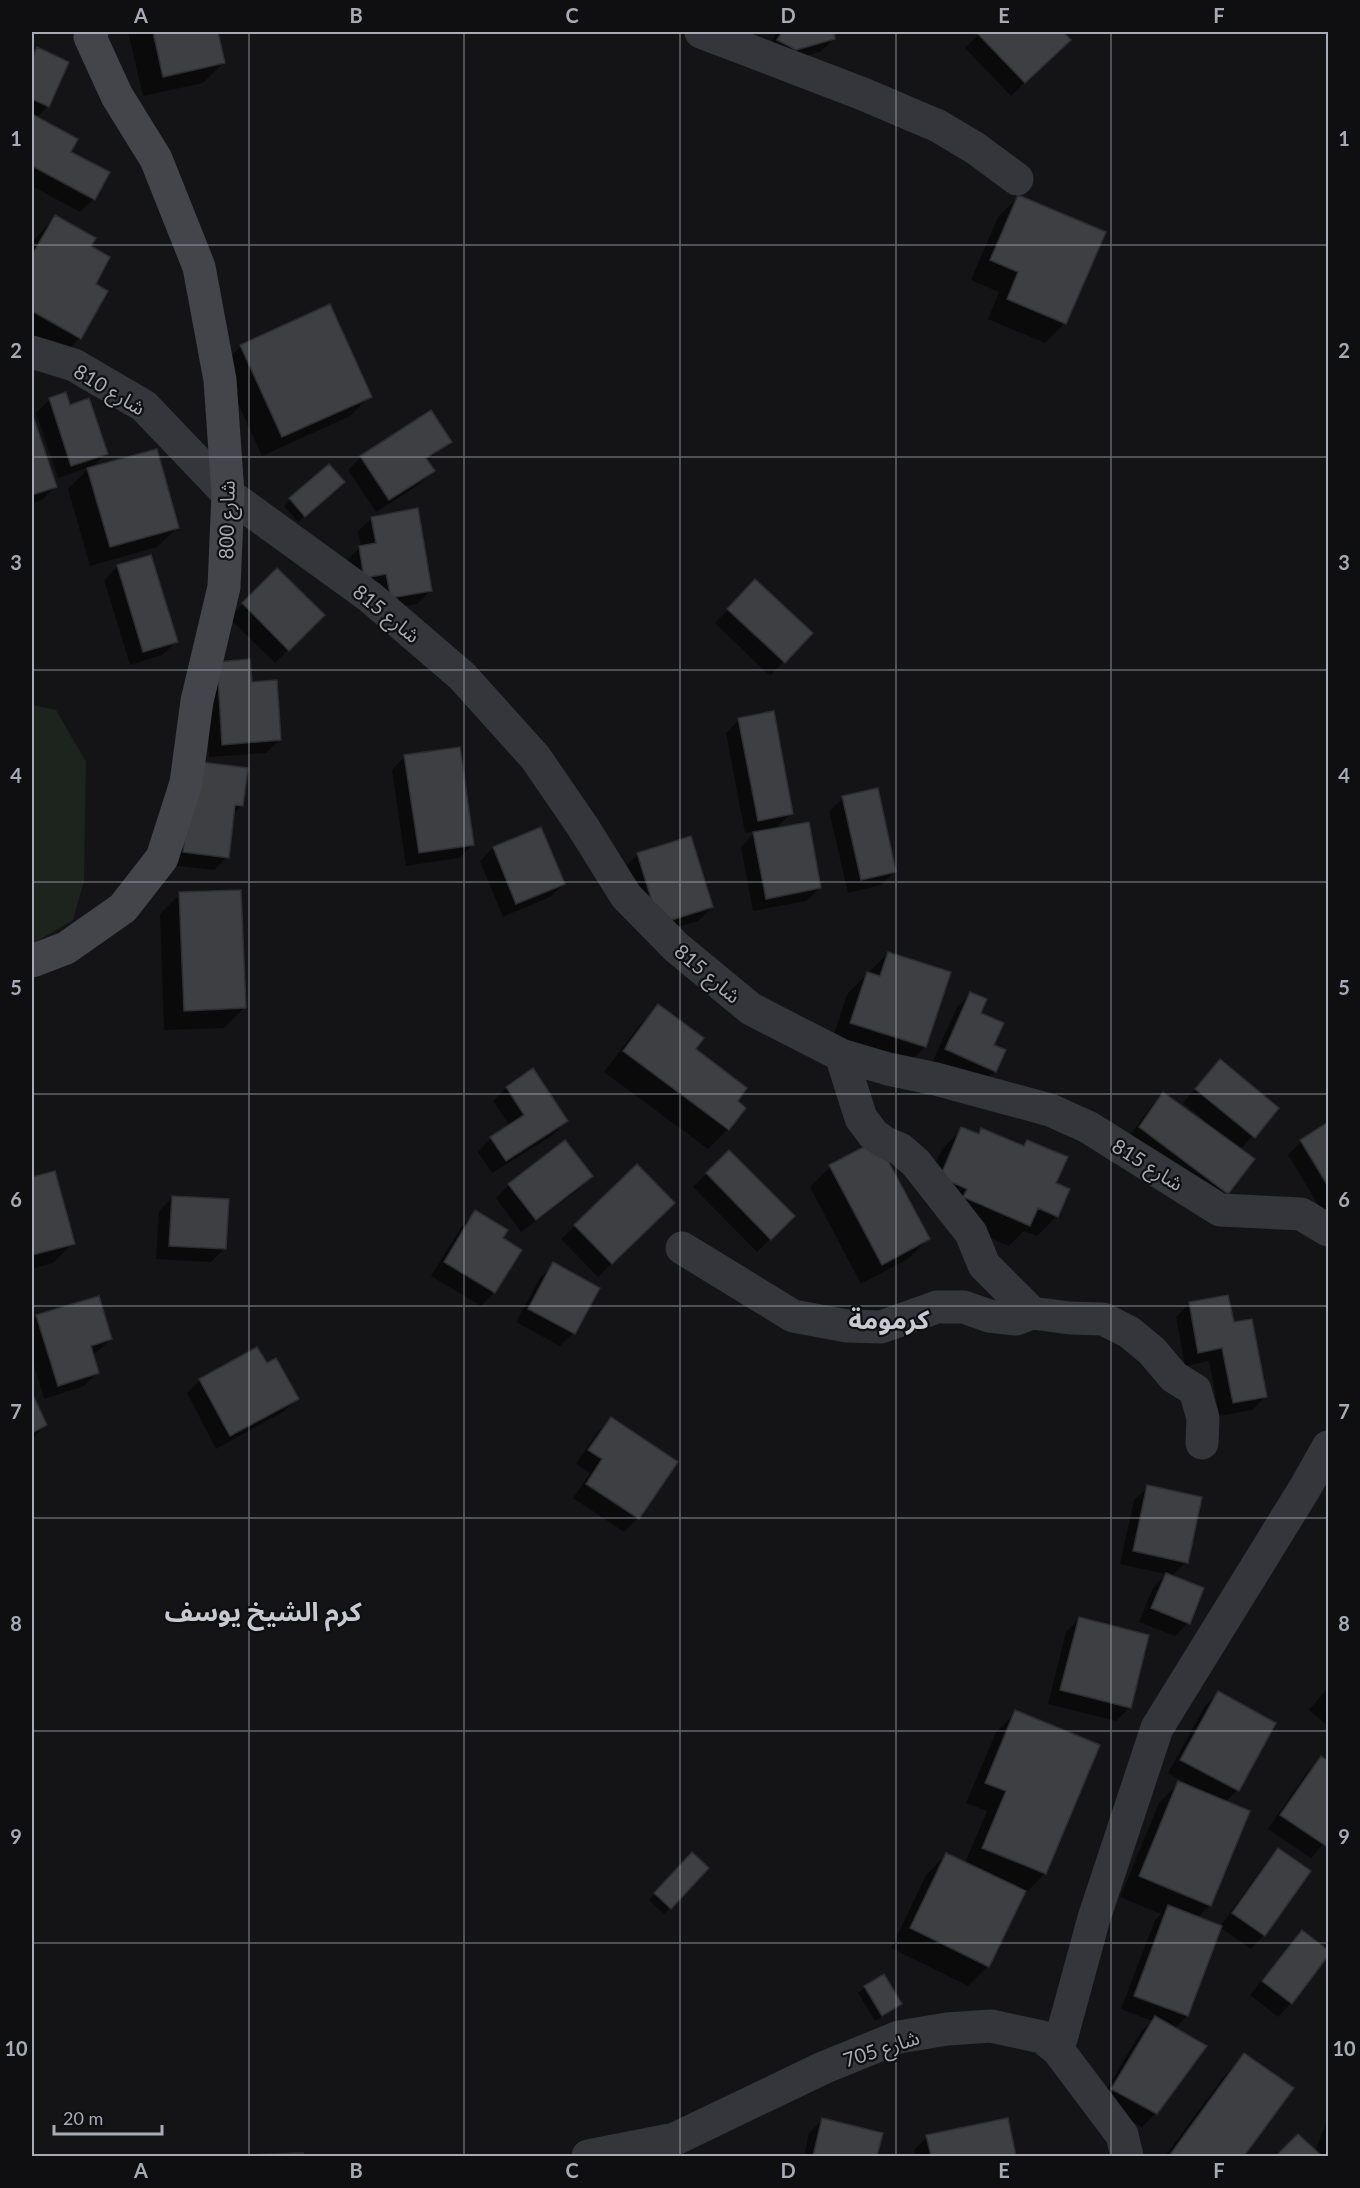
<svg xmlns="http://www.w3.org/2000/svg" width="1360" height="2188" viewBox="0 0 1360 2188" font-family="Lato,'Noto Sans Arabic',sans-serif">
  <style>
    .green { fill: #1c241d }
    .shadow { fill: #0007 }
    .building { fill: #3e3f43; stroke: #2e2e32; stroke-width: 1.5 }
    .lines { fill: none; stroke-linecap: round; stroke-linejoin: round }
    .minor { stroke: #35363b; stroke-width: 33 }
    .secondary { stroke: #43454b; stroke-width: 33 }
    .grid { fill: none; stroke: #a6abb6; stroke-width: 1.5; stroke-opacity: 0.55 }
    .labels { text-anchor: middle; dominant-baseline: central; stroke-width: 4.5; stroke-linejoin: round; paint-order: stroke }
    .street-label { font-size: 20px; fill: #a6abb6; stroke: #0f0f11 }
    .district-label { font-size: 26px; font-weight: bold; fill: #c7cad2; stroke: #0f0f11 }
    .neatline { fill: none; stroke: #a6abb6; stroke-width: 2 }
    .grid-label { font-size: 20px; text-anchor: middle; font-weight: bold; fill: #a6abb6 }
  </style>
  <rect width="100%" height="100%" fill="#141416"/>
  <path class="green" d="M32,705L56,710L86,762L84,881L73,920L32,944Z"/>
  <path class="shadow" d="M128,32H216L223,63L203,83L143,96Z
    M777,32H835L834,39L820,52L782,62L765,54Z
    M981,32H1061L1069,40L1011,96L965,48Z
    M37,49L48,106L36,118L69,152L93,199L80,212L32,186V55Z
    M1018,197L1065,323L1045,343L988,319L999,292L971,280L998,217Z
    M55,217L89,247L80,338L60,358L32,342V242Z
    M241,346L370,396L350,416L262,456L221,366Z
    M50,399L69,407L106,453L91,469L178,527L157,547L90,566L68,489L90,467L58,478L36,413Z
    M32,415L56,486L42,500L32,503Z
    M450,441L427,461L433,471L420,484L376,512L348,470L361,457Z
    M329,466L336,488L298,522L284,506Z
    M372,518L431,590L417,604L377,610L346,561L361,547L358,531Z
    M150,557L176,642L162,655L130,665L104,580L117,567Z
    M277,570L323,615L275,663L229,618Z
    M755,581L811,633L770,676L715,623Z
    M204,677L251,684L279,740L266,753L209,757Z
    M739,720L791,813L775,829L820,888L806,901L753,911L741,847L756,831L745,833L726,733Z
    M405,756L473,845L459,858L406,866L392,770Z
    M194,763L242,805L233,814L227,857L214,870L170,865Z
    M843,798L895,871L881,885L848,893L829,811Z
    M493,848L564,884L550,897L503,917L480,861Z
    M638,854L712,907L698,921L646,937L625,867Z
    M180,894L244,1008L224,1028L164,1030L160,914Z
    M888,953L925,1047L905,1067L831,1043L847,994Z
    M971,994L992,1046L995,1071L981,1084L932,1063L957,1007Z
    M659,1006L736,1101L744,1108L728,1129L708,1149L604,1072L639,1026Z
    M1220,1061L1277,1108L1240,1150L1252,1159L1227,1193L1213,1206L1126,1141L1150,1108L1163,1094L1203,1123L1205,1121L1183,1103Z
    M506,1088L566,1121L553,1135L492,1173L478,1152L491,1138L510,1126L493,1101Z
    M1328,1124V1221L1288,1155L1301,1142Z
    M962,1129L976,1135L981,1130L1021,1147L1027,1142L1054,1184L1057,1216L1037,1236L1024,1231L1009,1246L944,1218L948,1209L921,1197L942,1149Z
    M876,1142L928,1239L908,1259L861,1284L810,1187L830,1167Z
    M729,1152L793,1216L757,1252L693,1187Z
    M54,1173L73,1243L53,1263L32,1269V1179Z
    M591,1176L578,1190L521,1232L496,1198L509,1185Z
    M173,1197L225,1248L211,1262L156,1259L159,1211Z
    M673,1203L598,1277L561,1239L575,1226Z
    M476,1212L501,1239L494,1292L481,1306L431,1276L462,1226Z
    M554,1264L573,1333L560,1346L516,1322L540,1278Z
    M1227,1296L1233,1324L1265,1397L1252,1410L1219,1416L1209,1361L1185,1366L1176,1317L1189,1304Z
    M98,1298L111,1339L97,1352L92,1354L97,1373L84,1386L44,1399L32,1358V1322L36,1317Z
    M266,1365L297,1399L283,1412L216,1449L187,1393L200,1380Z
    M32,1397L45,1425L32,1439Z
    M611,1419L676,1463L638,1518L624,1532L573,1498L590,1473L576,1464L597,1433Z
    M1148,1487L1186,1562L1172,1576L1188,1623L1175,1636L1139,1622L1153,1588L1166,1574L1120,1564L1134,1500Z
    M1079,1619L1148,1636L1129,1708L1116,1721L1048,1704L1066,1632Z
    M1328,1688V1726L1309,1710Z
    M1219,1692L1274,1723L1237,1790L1225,1802L1210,1905L1197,1918L1220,1927L1265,1864L1278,1850L1264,1935L1251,1949L1220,1927L1187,2016L1174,2029L1156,2113L1142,2127L1098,2103L1141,2032L1152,2021L1121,2009L1155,1920L1161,1914L1120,1897L1159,1803L1179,1783L1190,1788L1191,1786L1168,1773L1205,1706Z
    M1016,1712L1045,1873L1025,1894L1023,1893L988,1966L968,1986L891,1948L926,1875L946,1855L965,1863L987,1811L966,1803L996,1732Z
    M1321,1757L1328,1762V1839L1311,1858L1268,1829L1308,1771Z
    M685,1861L670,1908L664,1914L649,1900Z
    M1302,1932L1328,1952V1954L1291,2003L1278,2017L1250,1995L1289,1945Z
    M865,1987L900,2004L894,2010L875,2021L858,1993Z
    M1245,2055L1292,2089L1243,2156H1165L1225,2075Z
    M1007,2119L1015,2156H915L914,2150L927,2137Z
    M1328,2119V2156L1315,2151Z
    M822,2120L881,2134L875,2156H804L809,2133Z
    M1298,2136L1320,2156H1277Z
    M301,2154V2156H253Z"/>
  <path class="building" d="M153,32H218L225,63L163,77Z
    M782,32H834L835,39L796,50L777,40Z
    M979,32H1063L1071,40L1025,83L977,33Z
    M37,47L69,62L49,107L32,99V59Z
    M32,114L78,139L71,152L110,172L95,200L32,166Z
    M1018,195L1106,232L1066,324L1007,299L1018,272L990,260Z
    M55,215L96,238L91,246L110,257L96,284L108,291L81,339L32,311V255Z
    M330,304L372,397L282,437L240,345Z
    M66,392L70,405L89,398L108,454L71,466L49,398Z
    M431,410L452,442L426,458L435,471L389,500L360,456Z
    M32,413L57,487L32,495Z
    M157,449L179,528L110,547L87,468Z
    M329,464L345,482L305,517L289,498Z
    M418,508L432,591L391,598L386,574L364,578L359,546L376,543L371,517Z
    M151,555L178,642L143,652L117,565Z
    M277,568L325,615L289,651L242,603Z
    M755,579L813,633L785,663L727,609Z
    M250,659L252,682L277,680L281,740L222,745L217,662Z
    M774,711L793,814L758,821L738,718Z
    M460,747L474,845L419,853L404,755Z
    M194,761L248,768L243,806L235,805L229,858L183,852Z
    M878,788L896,872L861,880L842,796Z
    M809,822L821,888L766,899L753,832Z
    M541,827L565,884L516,904L493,847Z
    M691,836L713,907L659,924L637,853Z
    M241,890L246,1008L184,1011L179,892Z
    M888,952L951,972L926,1047L850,1023L867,972L880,976Z
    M970,992L987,999L981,1013L1004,1023L994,1045L1006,1050L996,1072L945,1049Z
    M658,1004L704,1038L696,1049L747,1088L738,1101L746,1108L729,1130L623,1051Z
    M1220,1059L1279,1108L1255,1138L1195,1089Z
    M533,1068L568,1121L506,1161L490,1137L524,1115L506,1087Z
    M1163,1092L1255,1159L1228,1194L1139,1127Z
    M1328,1122V1186L1300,1140Z
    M961,1127L979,1134L981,1128L1024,1146L1027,1140L1068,1157L1056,1183L1070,1189L1058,1217L1038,1208L1030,1226L963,1197L967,1189L940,1177Z
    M565,1140L593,1176L536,1220L508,1184Z
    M877,1140L930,1239L882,1265L829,1165Z
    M729,1150L795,1216L771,1240L706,1173Z
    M637,1164L675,1203L612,1264L574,1225Z
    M55,1171L75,1244L32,1255V1177Z
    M172,1196L229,1199L226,1249L169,1246Z
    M475,1210L508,1230L503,1238L522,1250L495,1293L444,1262Z
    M553,1262L600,1288L575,1334L528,1309Z
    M1228,1295L1234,1322L1252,1319L1267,1397L1233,1403L1222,1348L1198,1353L1189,1302Z
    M99,1296L112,1339L91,1346L99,1373L58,1386L36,1315Z
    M257,1347L267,1363L276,1358L299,1399L230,1436L199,1379Z
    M32,1393L47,1425L32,1433Z
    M611,1417L678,1462L639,1519L586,1484L602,1459L588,1450Z
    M1147,1485L1202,1497L1188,1563L1133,1551Z
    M1166,1573L1204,1588L1190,1624L1151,1608Z
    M1079,1617L1149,1635L1131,1708L1060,1690Z
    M1218,1691L1276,1723L1239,1791L1180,1760Z
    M1015,1710L1100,1745L1046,1874L982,1848L1006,1791L985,1783Z
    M1321,1756L1328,1761V1842L1326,1846L1280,1815Z
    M1178,1781L1250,1811L1211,1906L1139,1876Z
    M1278,1848L1311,1871L1265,1936L1232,1913Z
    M692,1852L709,1868L671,1909L654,1893Z
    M946,1853L1026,1891L989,1967L910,1928Z
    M1168,1905L1222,1926L1188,2016L1134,1996Z
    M1302,1930L1328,1950V1956L1292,2004L1262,1981Z
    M884,1974L902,2004L882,2016L864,1986Z
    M1155,2016L1207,2046L1157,2114L1111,2089Z
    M1244,2053L1294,2088L1244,2156H1169Z
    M822,2118L883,2133L877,2156H813Z
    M1008,2118L1016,2156H931L926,2135Z
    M1298,2134L1322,2156H1276Z
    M303,2153V2156H222Z"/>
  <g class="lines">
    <path class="minor" d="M701,32L863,94L938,126L975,148L1017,179
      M32,352L74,365L144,406L228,494L370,597L462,676L535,757L583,827L626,896L676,947L751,1009L841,1055L888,1069L936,1079L1050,1110L1088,1127L1220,1210L1301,1214L1328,1230
      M841,1055L861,1118L873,1134L884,1142L900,1149L916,1163L971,1233L984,1265L1032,1313L1070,1318L1103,1319L1129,1332L1152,1351L1174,1377L1195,1390L1203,1418L1202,1443
      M682,1248L793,1316L847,1326L881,1327L937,1307H964L989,1316L1016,1319L1032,1313
      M1058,2050L1094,1918L1157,1728L1305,1488L1328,1447
      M588,2156L675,2139L823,2068L899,2037L947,2029L991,2026L1042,2037L1058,2050L1122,2135L1127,2156"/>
    <path class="secondary" d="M32,961L66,948L123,908L162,858L186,783L197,701L224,587L228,494L220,380L199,267L156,159L117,96L90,37L92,32"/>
  </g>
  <path class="grid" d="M249,32V2156M464,32V2156M680,32V2156M896,32V2156M1111,32V2156M32,245H1328M32,457H1328M32,670H1328M32,882H1328M32,1094H1328M32,1306H1328M32,1518H1328M32,1731H1328M32,1943H1328"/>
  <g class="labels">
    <g class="street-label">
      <text transform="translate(110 389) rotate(31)">شارع 810</text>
      <text transform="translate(226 520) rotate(-89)">شارع 800</text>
      <text transform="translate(387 613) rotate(39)">شارع 815</text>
      <text transform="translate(708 973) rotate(40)">شارع 815</text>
      <text transform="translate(1148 1164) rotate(32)">شارع 815</text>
      <text transform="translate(881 2048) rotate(-18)">شارع 705</text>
    </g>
    <g class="district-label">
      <text x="889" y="1319">كرمومة</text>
      <text x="263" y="1611">كرم الشيخ يوسف</text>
    </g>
  </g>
  <rect width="1360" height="2188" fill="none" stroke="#0f0f11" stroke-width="66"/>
  <path d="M54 2125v9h108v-9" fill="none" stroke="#a6abb6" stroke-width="3"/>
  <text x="63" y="2125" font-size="18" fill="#a6abb6" stroke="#0f0f11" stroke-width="4.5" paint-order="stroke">20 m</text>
  <rect x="33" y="33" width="1294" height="2122" class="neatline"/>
  <g class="grid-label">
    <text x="141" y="23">A</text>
    <text x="356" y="23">B</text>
    <text x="572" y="23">C</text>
    <text x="788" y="23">D</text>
    <text x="1004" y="23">E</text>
    <text x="1219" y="23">F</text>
    <text x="16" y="146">1</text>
    <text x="1344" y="146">1</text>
    <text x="16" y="358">2</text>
    <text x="1344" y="358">2</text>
    <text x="16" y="570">3</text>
    <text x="1344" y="570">3</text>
    <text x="16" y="783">4</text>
    <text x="1344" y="783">4</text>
    <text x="16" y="995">5</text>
    <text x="1344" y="995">5</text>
    <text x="16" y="1207">6</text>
    <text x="1344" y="1207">6</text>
    <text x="16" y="1419">7</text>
    <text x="1344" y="1419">7</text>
    <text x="16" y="1631">8</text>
    <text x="1344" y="1631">8</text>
    <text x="16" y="1844">9</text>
    <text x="1344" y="1844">9</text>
    <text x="16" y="2056">10</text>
    <text x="1344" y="2056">10</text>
    <text x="141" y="2178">A</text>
    <text x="356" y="2178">B</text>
    <text x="572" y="2178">C</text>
    <text x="788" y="2178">D</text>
    <text x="1004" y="2178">E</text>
    <text x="1219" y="2178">F</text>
  </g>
</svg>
